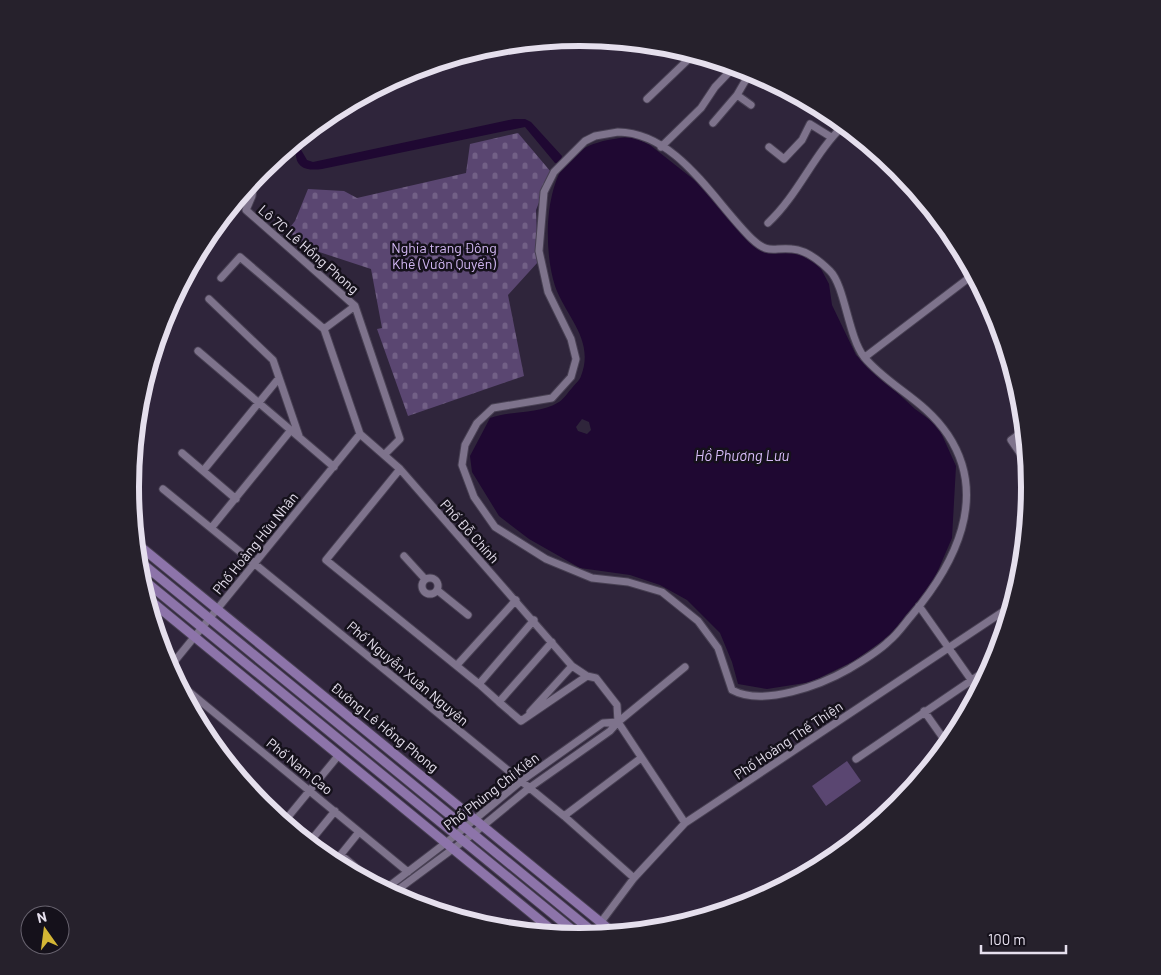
<svg xmlns="http://www.w3.org/2000/svg" width="1161" height="975" viewBox="0 0 1161 975" font-family="Barlow,sans-serif">
  <style>
    .green { fill: #5a4671 }
    .cemetery { fill: url(#cemetery-stones) }
    .water { fill: #1f0832; fill-rule: evenodd }
    .lines { fill: none; stroke-linecap: round; stroke-linejoin: round }
    .minor-casing { stroke: #484053; stroke-width: 9 }
    .major-casing { stroke: #484053; stroke-width: 11 }
    .minor { stroke: #7e738c; stroke-width: 7 }
    .major { stroke: #8d74aa; stroke-width: 9 }
    .labels { text-anchor: middle; dominant-baseline: central; stroke-width: 5; stroke-linejoin: round; paint-order: stroke }
    .park-label { font-size: 14px; fill: #d3b8f4; stroke: #15111b }
    .street-label { font-size: 14px; fill: #e5dfed; stroke: #15111b }
    .water-label { font-size: 15px; font-style: italic; fill: #d7bcf8; stroke: #15111b }
    .rim { fill: none; stroke: #e5dfed; stroke-width: 6 }
  </style>
  <defs>
    <pattern id="cemetery-stones" width="16" height="16" patternUnits="userSpaceOnUse" patternTransform="scale(1.25)"><rect width="16" height="16" fill="#5a4671"/><path d="M2 7V4a2 2 0 0 1 4 0v3zM10 15v-3a2 2 0 0 1 4 0v3z" fill="#726086"/></pattern>
  </defs>
  <rect width="100%" height="100%" fill="#2f253b"/>
  <path class="green" d="M847,761L861,781L826,806L812,786Z"/>
  <path class="cemetery" d="M518,133L551,172L536,210L538,262L508,295L524,376L408,416L377,329L382,328L371,269L304,247L288,230L295,221L308,189L344,191L357,198L466,173L470,144Z"/>
  <path class="water" d="M514,119H525L531,122L562,156L560,164L555,163L525,127L322,169C306,171 294,168 296,149L300,148L307,160L313,162Z
    M633,137L650,145L712,194L762,251L795,252L810,258L820,267L829,284L832,305L856,355L915,409L938,426L956,466L952,538L930,589L888,637L854,661L811,682L767,689L738,684L732,662L720,633L687,600L660,585L630,575L580,568L529,539L499,516L472,472L470,456L490,418C512,410 538,415 559,402C564,399 568,392 572,388C575,384 580,380 581,376C595,340 566,317 555,286C544,252 544,190 567,161C583,143 611,138 633,137ZM582,419L589,422L591,430L587,434L578,431L576,427Z"/>
  <g class="lines">
    <g class="minor-casing">
      <path id="minor" d="M737,95L751,105
        M647,99L694,54
        M713,123L737,95L751,71
        M618,132C678,133 714,202 752,239C769,255 773,247 792,249C807,250 820,261 830,271C845,286 848,336 864,357C889,387 924,399 948,435C989,497 955,564 912,615C905,623 898,634 889,641C878,652 862,661 849,669C821,685 763,707 732,690L718,648L698,621L662,592L628,582L592,578L546,559L495,527L474,497L462,465L465,445L477,423L493,408L552,398L571,377L576,359L571,339L548,292L539,251L544,192L554,172L585,141L595,136Z
        M661,147L701,108L715,87L735,66
        M769,147L784,159L802,140L810,124L831,137
        M255,178L252,196L246,210L355,306L400,439L384,455
        M768,223C799,194 814,153 844,125
        M221,278L240,257L324,329L360,434L400,469L572,666L587,676L596,678L617,705L618,722L685,823
        M209,299L273,360L299,436
        M324,329L355,306
        M198,351L334,467
        M865,357L974,274
        M1025,430L1011,440L1028,465
        M182,453L236,499
        M400,469L326,560L479,684
        M203,471L279,378
        M163,489L564,816L634,878
        M212,527L291,430
        M404,556L425,579
        M422 586a8 8 0 1 1 16 0a8 8 0 1 1-16 0Z
        M437,590L468,615
        M919,606L979,691
        M457,665L516,600
        M169,668L360,434
        M176,681L408,872
        M499,702L479,684L534,620
        M924,711L948,745
        M530,712L572,666
        M521,721L499,702L552,642
        M521,721L587,676
        M856,759L994,665
        M564,816L641,758
        M283,823L338,756
        M308,844L335,811
        M341,855L383,890
        M334,863L359,832
        M384,890L456,835L520,782L603,723L618,722
        M392,894L473,834L529,788L610,731L618,722L685,667
        M601,922L634,878L685,823L1013,605"/>
    </g>
    <g class="major-casing">
      <path id="major" d="M136,543L615,934
        M138,560L598,936
        M140,577L581,937
        M146,597L558,935"/>
    </g>
    <use href="#minor" class="minor"/>
    <use href="#major" class="major"/>
  </g>
  <g class="labels">
    <g class="park-label">
      <text x="444" y="247">Nghia trang Đông<tspan x="444" dy="16">Khê (Vườn Quyến)</tspan></text>
    </g>
    <g class="street-label">
      <text transform="translate(309 249) rotate(41)">Lô 7C Lê Hồng Phong</text>
      <text transform="translate(470 531) rotate(48)">Phố Đỗ Chính</text>
      <text transform="translate(255 543) rotate(-51)">Phố Hoàng Hữu Nhân</text>
      <text transform="translate(408 673) rotate(40)">Phố Nguyễn Xuân Nguyên</text>
      <text transform="translate(385 727) rotate(39)">Đường Lê Hồng Phong</text>
      <text transform="translate(788 740) rotate(-34)">Phố Hoàng Thế Thiện</text>
      <text transform="translate(300 766) rotate(39)">Phố Nam Cao</text>
      <text transform="translate(491 791) rotate(-38)">Phố Phùng Chí Kiên</text>
    </g>
    <g class="water-label">
      <text x="742" y="455">Hồ Phương Lưu</text>
    </g>
  </g>
  <path d="M0 0H1161V975H0ZM139 487a441 441 0 1 1 882 0a441 441 0 1 1-882 0Z" fill="#26212c" fill-rule="evenodd"/>
  <path class="rim" d="M139 487a441 441 0 1 1 882 0a441 441 0 1 1-882 0Z"/>
  <g transform="translate(45 930) rotate(346)"><circle r="24" fill="#15111b" stroke="#68636f"/>
  <path d="M0-4L9 19L0 12L-9 19Z" fill="#d4b635"/>
  <text y="-8" font-size="14" font-weight="bold" text-anchor="middle" fill="#e5dfed">N</text>
  </g>
  <path d="M981 945v8h85v-8" fill="none" stroke="#e5dfed" stroke-width="2.5"/>
  <text x="988" y="945" font-size="15" fill="#e5dfed" stroke="#15111b" stroke-width="4" paint-order="stroke">100 m</text>
</svg>
